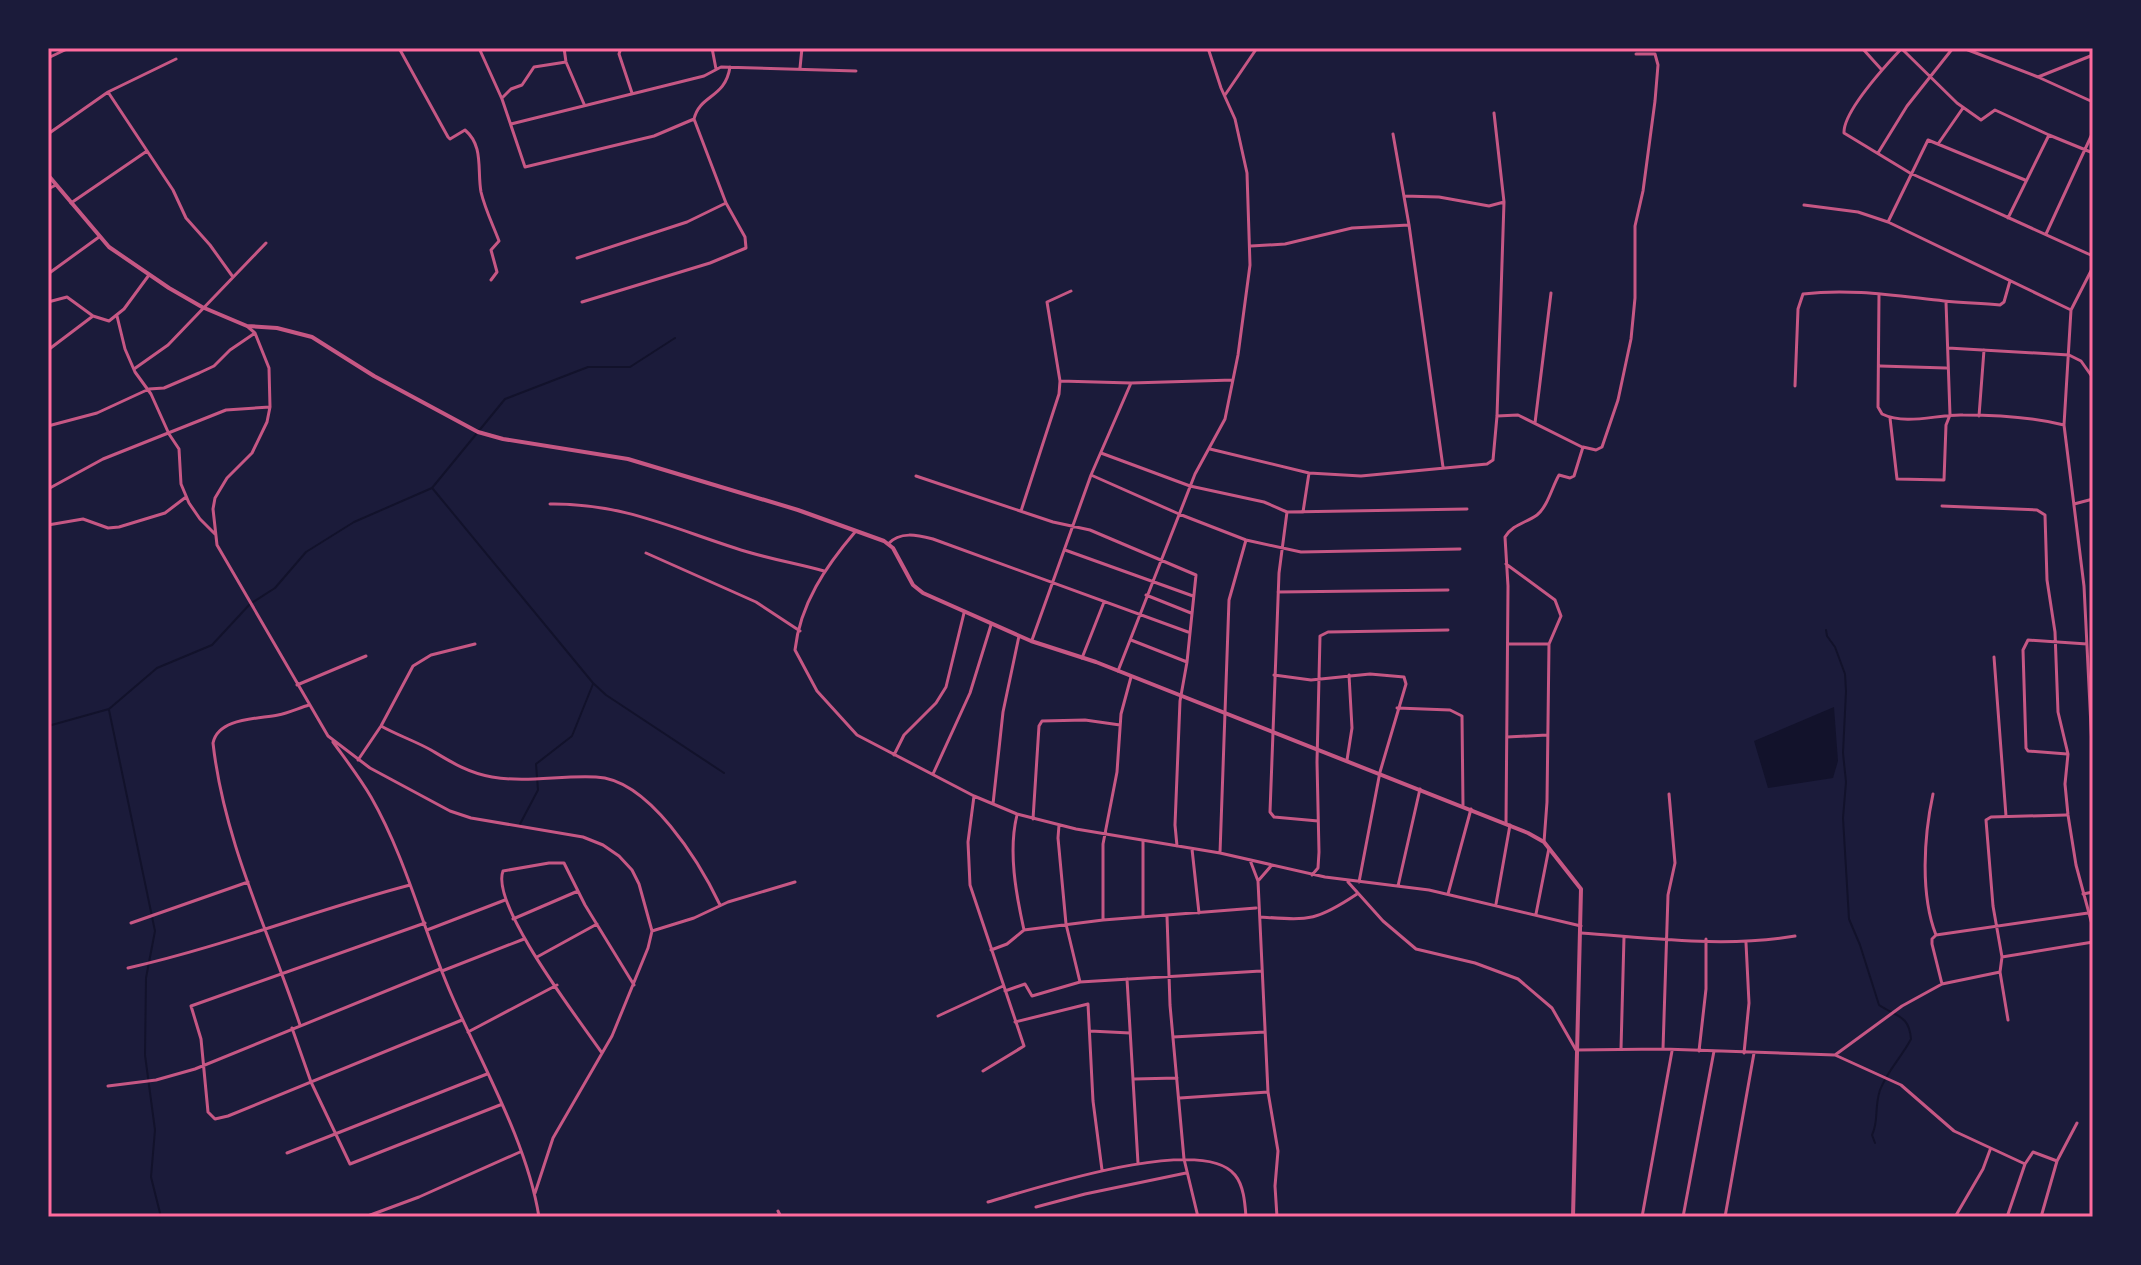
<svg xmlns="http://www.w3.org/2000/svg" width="2141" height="1265" viewBox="0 0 2141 1265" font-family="Poppins,sans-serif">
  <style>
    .water { fill: #12122b }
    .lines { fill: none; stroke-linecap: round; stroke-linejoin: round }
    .stream { stroke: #12122b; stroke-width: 2 }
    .minor { stroke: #c65784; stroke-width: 3 }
    .tertiary { stroke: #c65784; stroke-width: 4 }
    .neatline { fill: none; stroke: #ff6b9d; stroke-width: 3 }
  </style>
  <rect width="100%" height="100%" fill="#1b1b3a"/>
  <path class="water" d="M1834,707L1838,761L1833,778L1768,788L1754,741Z"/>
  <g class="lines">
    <path class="stream" d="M433,489L593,683L606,695L724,773
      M1826,630L1827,636L1835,647L1845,674L1846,691L1843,753L1846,782L1843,818L1849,919L1860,945L1879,1005C1897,1017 1909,1015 1911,1039C1901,1058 1888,1070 1880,1090C1874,1108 1879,1121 1872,1135L1875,1143
      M109,710L155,931L146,978L145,1055L155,1130L151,1177L161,1217
      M48,726L109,709L157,668L212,645L250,604L275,588L306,552L354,522L432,488L505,399L588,367H630L675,338
      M520,824L538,790L536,764L572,736L593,684"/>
    <path class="minor" d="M399,48L448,137L450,139L465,130C484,146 477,170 481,192C485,209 493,225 499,241L491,250L497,272L491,280
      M479,48L502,99L525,167L654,136L694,119
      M564,48L566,62L584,104
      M621,48L619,54L632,93
      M712,48L716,69
      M1862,48L1881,69
      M1902,48C1887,64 1843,112 1844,133L1910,173L2093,256
      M1963,48L2038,77L2093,102
      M1903,50L1957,103L1981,120L1995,110L2049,135
      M48,58L69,48
      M800,68L802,48
      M2038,77L2093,55
      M108,92L173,190L186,218L210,245L233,277
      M1225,95L1257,48
      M502,98L511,89L522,85L534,67L566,62
      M511,124L704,76L721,67L856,71
      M48,134L108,92L176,59
      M1393,134L1409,225L1443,467
      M1938,144L1963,108
      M1878,153L1907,106L1953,48
      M48,189L56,185
      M1404,196L1439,197L1489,206L1504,202
      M71,203L147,151
      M1804,205L1858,212L1888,222L2071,310
      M2008,218L2049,135L2093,153
      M1888,222L1928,140L2025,180
      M2046,234L2093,132
      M1251,246L1285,244L1352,228L1409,225
      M577,258L687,222L726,203
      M2093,267L2071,310L2064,425L2084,586L2093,767
      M48,274L99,237
      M1071,291L1047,302L1060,381L1131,383L1233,380
      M1879,294L1878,407L1882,414C1907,426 1937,414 1963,415C1996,415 2032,417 2064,425
      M48,302L67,297L93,316L109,321L124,309L149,275
      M582,302L710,263L746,248L745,237L726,203L694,119C700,94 725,99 730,67
      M117,316L125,349L135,372L151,394L169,434L179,449L181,484L189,503L200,519L215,534
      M248,327L255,333L269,368L270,407L267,422L252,453L227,478L215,498L213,509L217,545L328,736L370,768L450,811L471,818L583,837L603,845L619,856L632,870L639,884L652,931L648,948L612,1036L553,1138L535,1193
      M1948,348L2069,355L2081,361L2093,378
      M48,350L93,316
      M1880,366L1946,368
      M134,369L168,345L266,243
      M1795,386L1798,309L1803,294C1851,288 1897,296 1944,301C1963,303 1982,303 2000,305L2004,302L2010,281
      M1497,416L1518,415L1582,447
      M1979,416L1984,350
      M1890,418L1897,479L1944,480L1946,425L1950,415L1946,302
      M1535,423L1551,293
      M48,426L97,413L149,389L164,388L199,373L214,366L230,350L255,333
      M1210,449L1309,473L1361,476L1487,464L1493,460L1497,416L1504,202L1494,113
      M1101,453L1190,486L1264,502L1287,512L1467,509
      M1091,475L1179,514L1246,540L1301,552L1460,549
      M916,476L1053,522L1090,530L1196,575L1187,662L1180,701L1175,825L1177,846
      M48,489L103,459L226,410L270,407
      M550,504C620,503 670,527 735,548C764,558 795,563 824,571
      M2074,504L2093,499
      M1942,506L2037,510L2045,515L2047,580L2055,632L2058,712L2068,754L2065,784L2068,815L2076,865L2093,928
      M1021,511L1059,394L1060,381
      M1287,512L1279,573L1270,812L1274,817L1318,821
      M1303,512L1309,473
      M48,525L83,519L108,528L119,527L165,513L186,497
      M855,532C826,566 800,604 795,650L817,691L857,735L974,796L1017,814L1076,829L1220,853L1325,877L1429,890L1581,926
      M888,544C900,531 917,535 933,539L1188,632
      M1065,550L1193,596
      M646,553L756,602L800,631
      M1506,564L1555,600L1561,616L1549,644L1547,802L1544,842
      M1278,592L1448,590
      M1146,595L1191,613
      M1032,640L1091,475L1131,383
      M1131,640L1187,662
      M1509,644H1549
      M1994,657L2006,816
      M1082,658L1104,602
      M1118,671L1195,474L1225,419L1238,355L1250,265L1247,173L1235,119L1221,88L1208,48
      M1274,675L1311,680L1370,674L1404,677L1406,684L1380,772L1359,882
      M297,685L366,656
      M1397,708L1450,710L1462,716L1463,805
      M381,726C397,735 415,741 431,750C451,762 468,773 492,777C527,783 561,775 596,777C649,779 700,863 720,905
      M1507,737L1547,735
      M333,742C346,760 360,778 371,797C407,860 423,930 452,996C482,1065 527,1142 539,1217
      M2067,754L2028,751L2026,748L2023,650L2028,640L2087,644
      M894,755L904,735L936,703L946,687L964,613
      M358,760L381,726L413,666L431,655L475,644
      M1347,760L1352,728L1349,675
      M933,774L970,693L991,625
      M1933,794C1924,836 1920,894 1936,935
      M974,796L968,842L970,885L1024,1046L983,1071
      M993,804L1003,712L1019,636
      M1017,815C1008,851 1016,894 1024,930
      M1033,819L1039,726L1042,721L1085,720L1120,725
      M1506,824L1508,586L1505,537C1513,524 1526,523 1537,515C1548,506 1552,487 1559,475L1570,478L1574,476L1583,447L1596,450L1602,447L1618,400L1631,339L1635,298V226L1643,191L1655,101L1658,65L1655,54H1636
      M1059,825L1058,838L1066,924L1080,982
      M1143,841V917
      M1192,849L1199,913
      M1220,853L1229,600L1246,540
      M1250,860L1258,881L1268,1092L1278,1151L1275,1186L1277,1217
      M1312,875L1318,868L1319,852L1317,762L1320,636L1328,632L1448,630
      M1258,881L1271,866
      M1348,882L1383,921L1416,949L1475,963L1518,979L1552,1008L1576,1050L1663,1049L1835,1055L1901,1085L1954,1131L2025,1164L2033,1152L2057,1161
      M1398,886L1420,789
      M1448,894L1471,809
      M2083,894L2093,892
      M1496,904L1510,825
      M1536,914L1549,848
      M1167,916L1170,1005L1184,1159L1198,1217
      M1260,917C1309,920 1315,922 1357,894
      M513,919L578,891
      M1103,920V844L1117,772L1121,714L1131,677
      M131,923L248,882
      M425,923L191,1006L201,1039L208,1112L215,1119L228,1116L462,1020
      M427,930L505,900
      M652,931L694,918L728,902L795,882
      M1581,933C1652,938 1725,948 1795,936
      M991,950L1007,944L1024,930L1103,920L1256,908
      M537,957L597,924
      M2002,957L2093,942
      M128,968C225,946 315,910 410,885
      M442,971L524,939
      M1127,979L1138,1163
      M1942,984L1932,944V939L1936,935L2088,913
      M1005,991L1025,984L1032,996L1080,982L1261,971
      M938,1016L1003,986
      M2008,1020L2000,972L2002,957L1993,906L1986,820L1991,817L2066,815
      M1015,1022L1088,1004L1093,1101L1102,1170
      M300,1025C269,932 224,842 213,743C218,718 257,719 278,715C288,713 299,708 309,705
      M292,1028L311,1082L350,1164L500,1105
      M1090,1031L1130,1033
      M468,1032L557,985
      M1173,1037L1265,1032
      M1621,1049L1624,937
      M1663,1049L1668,895L1675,863L1669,794
      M1699,1051L1706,989V939
      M602,1053C580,1021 490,905 503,871L549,863H564L585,905L634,985
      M1744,1053L1749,1003L1746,943
      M1835,1055L1902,1006L1942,984L2000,972
      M1134,1079L1177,1078
      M108,1086L156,1080L195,1069L440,969
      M1180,1098L1268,1092
      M287,1153L487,1074
      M988,1202C1034,1189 1202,1133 1235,1175C1244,1186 1245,1204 1246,1217
      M1036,1207L1085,1194L1186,1173
      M778,1211L781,1217
      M365,1217L419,1197L520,1152
      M1642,1217L1672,1051
      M1683,1217L1714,1051
      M1725,1217L1754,1053
      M1955,1217L1983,1169L1990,1150
      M2007,1217L2025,1164
      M2041,1217L2057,1161L2077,1123"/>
    <path class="tertiary" d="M48,175L109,247L169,288L202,307L247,326L277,328L312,337L374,376L478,432L503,439L628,459L798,510L884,541L893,548L913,585L923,593L1031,641L1096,662L1528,833L1544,842L1581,889L1573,1217"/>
  </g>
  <rect width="2141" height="1265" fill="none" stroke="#1b1b3a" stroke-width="100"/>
  <rect x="50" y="50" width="2041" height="1165" class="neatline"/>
</svg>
